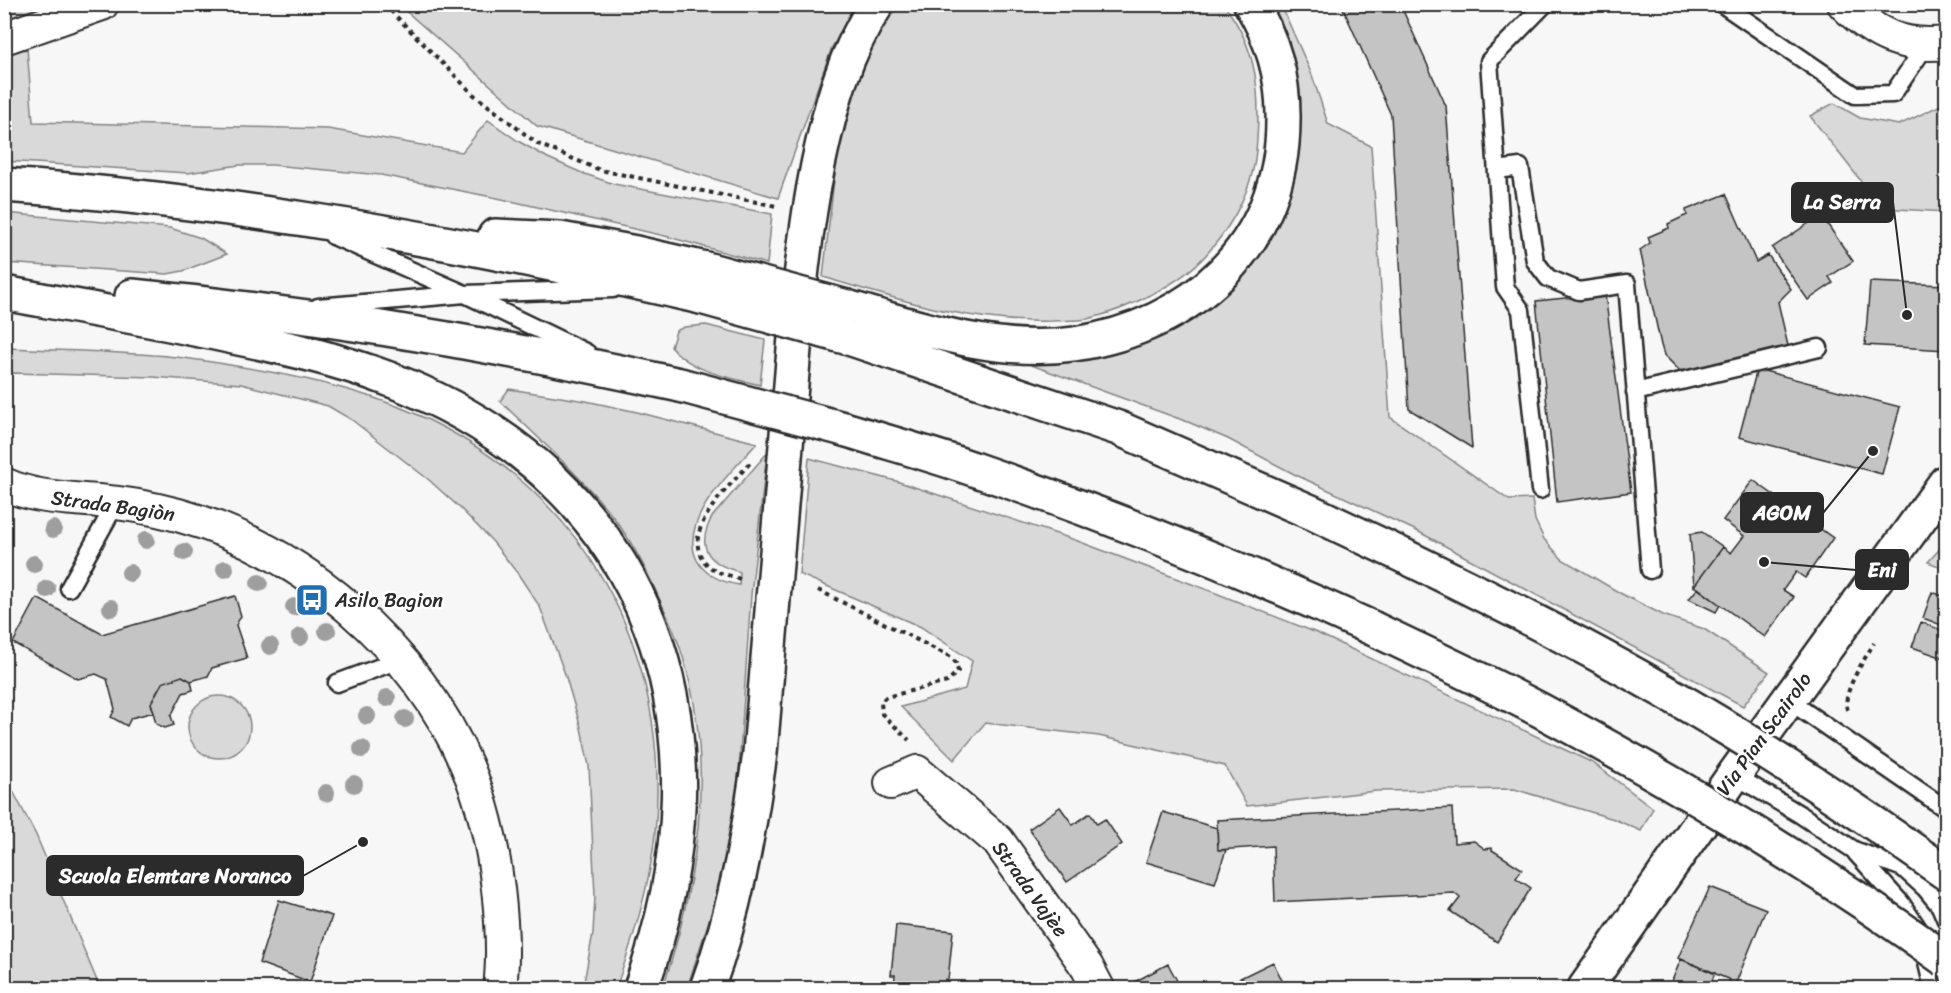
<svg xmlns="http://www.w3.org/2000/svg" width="1951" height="993" viewBox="0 0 1951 993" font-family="Sriracha,sans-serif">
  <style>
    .green { fill: #d9d9d9; stroke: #828282; stroke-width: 1.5 }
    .building { fill: #c4c4c4; stroke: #2b2b2b; stroke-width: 1.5 }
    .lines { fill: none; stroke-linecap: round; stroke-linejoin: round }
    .lane-casing { stroke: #2b2b2b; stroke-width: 21 }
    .street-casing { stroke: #2b2b2b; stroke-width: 36 }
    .secondary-casing { stroke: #2b2b2b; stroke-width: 38 }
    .highway-casing { stroke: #2b2b2b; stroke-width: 38 }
    .path { stroke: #2b2b2b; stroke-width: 4; stroke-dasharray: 4.5 4.5; stroke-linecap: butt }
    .lane { stroke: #fff; stroke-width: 16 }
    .street { stroke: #fff; stroke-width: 32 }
    .secondary { stroke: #fff; stroke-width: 33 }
    .highway { stroke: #fff; stroke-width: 33 }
    .highway-bridge-casing { stroke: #2b2b2b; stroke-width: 38; stroke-linecap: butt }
    .highway-bridge { stroke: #fff; stroke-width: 33 }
    .tree { fill: #9e9e9e }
    .labels { text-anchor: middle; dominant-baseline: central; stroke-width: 5; stroke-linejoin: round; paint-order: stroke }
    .street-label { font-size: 20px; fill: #2b2b2b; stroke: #fff }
    .poi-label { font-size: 20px; fill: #2b2b2b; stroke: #fff; text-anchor: start }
    .leader { fill: none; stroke: #2b2b2b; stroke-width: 2 }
    .callout-dot { fill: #2b2b2b; stroke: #fff; stroke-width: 2 }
    .callout { fill: #2b2b2b; stroke: #2b2b2b; stroke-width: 2 }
    .callout-label { font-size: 21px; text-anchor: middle; font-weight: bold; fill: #fff }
  </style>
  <rect width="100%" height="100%" fill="#f7f7f7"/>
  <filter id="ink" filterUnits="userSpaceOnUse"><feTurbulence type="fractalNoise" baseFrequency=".0167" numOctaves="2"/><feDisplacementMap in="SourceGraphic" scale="12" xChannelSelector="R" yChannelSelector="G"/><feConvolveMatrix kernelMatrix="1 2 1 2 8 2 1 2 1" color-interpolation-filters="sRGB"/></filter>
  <g filter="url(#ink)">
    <path class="green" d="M5,4L52,5L5,22Z
      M1223,4C1259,48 1261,98 1256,151C1253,187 1234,222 1211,249C1195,269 1173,284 1150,295C1130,306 1109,314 1087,319C1075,321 1062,320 1050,321C972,324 897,299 823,277L836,162L857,84L874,40L897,5Z
      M399,5H858L832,47L778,198L537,126Z
      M1263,5H1281L1312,75L1328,124L1371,146L1390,417L1509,500L1532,499L1535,520L1544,539L1562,559L1620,593L1663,615L1704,629L1769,672L1743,706L1419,532L1294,474L1228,439L1188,422L1020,361L1174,327L1207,309L1234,284L1259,255L1278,219L1291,181L1296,148Z
      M27,48L33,122L328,129L462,152L488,120L518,141L548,158L582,173L614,184L772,214L767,264L665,236L502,199L381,175L272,165H239L188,173L5,161V55Z
      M1946,97V212L1882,208L1810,116L1834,103L1860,118L1899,125L1941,105Z
      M4,213L170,228L201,238L227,254L183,271L167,274L5,263Z
      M706,325L765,340L760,385C728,377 694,373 671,347L676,331L684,327Z
      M5,348C54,350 104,351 153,355C179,356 204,361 230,365C292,375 357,388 416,414C586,491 672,650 655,834C650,886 633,939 616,988H583L593,933L595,896L589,766L581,728L565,674L540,607L518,574L493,542L461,509L429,480L352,420L328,406L241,384L153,377L13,373L5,376Z
      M509,389L586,401L637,412L757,443C733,471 677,520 697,560C705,576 722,582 739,585L740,572C709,564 695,548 712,517L767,453L751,595L738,783L727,849L713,908L687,988H663C697,884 716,765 683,657C677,637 668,617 659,598C645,566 628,534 606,508C574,470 536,436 500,401Z
      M809,458L896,481L1075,540L1213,592L1317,633L1593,763L1653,808L1641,831L1614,819L1514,789L1376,791L1247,806L1225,766L1099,736L985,723L954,760L901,707L965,689L972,661L921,627L799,574Z
      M1946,542V569L1928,562Z
      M188 727a31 31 0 1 1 62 0a31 31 0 1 1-62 0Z
      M4,774L36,835L100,988H5Z"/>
    <path class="building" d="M1341,4H1400L1446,106L1472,448L1409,409L1391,115Z
      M1726,194L1756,262L1768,255L1791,289L1778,302L1788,346L1685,371L1679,370L1664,355L1661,345L1640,250L1650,243L1648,237L1669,228L1668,224L1687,215L1686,210Z
      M1821,215L1853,261L1829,277L1833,283L1808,300L1772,248Z
      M1870,282L1946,285V350L1865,345Z
      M1605,294L1631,492L1557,502L1536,301Z
      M1757,369L1900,407L1882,474L1739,437Z
      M1753,480L1833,538L1805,578L1796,572L1783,590L1794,597L1765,637L1694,586L1723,547L1731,553L1744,536L1723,520Z
      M1702,532L1723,547L1694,586L1690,534Z
      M1698,588L1720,605L1716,612L1689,599Z
      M1932,592L1946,597V627L1923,618Z
      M235,596L241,616L236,625L247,658L212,668L208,676L191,681L182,676L162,683L151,703L154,712L131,718L127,726L111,717L115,709L107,679L96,674L78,679L13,643L37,598L102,634Z
      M1921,622L1946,632V659L1912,647Z
      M182,676L191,681L193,690L183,693L171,716L174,725L165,728L156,724L151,703L162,683Z
      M1060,807L1073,825L1090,813L1097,824L1105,819L1122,844L1067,882L1029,829Z
      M1452,808L1454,843L1474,841L1485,849L1492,848V850L1522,869L1516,878L1531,888L1497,942L1450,911L1460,898L1454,893L1275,902L1273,846L1218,850L1217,820Z
      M1163,812L1217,828L1218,850H1226L1215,883L1146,862Z
      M1710,887L1766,909L1735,985L1729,983L1730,980L1678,958Z
      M279,900L332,916L310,982L259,963Z
      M896,925L953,931L948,980L945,979L944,988H894L895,975H891Z
      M1681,959L1715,973L1709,988H1669Z
      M1273,962L1286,988H1220Z
      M1168,964L1181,988H1123Z"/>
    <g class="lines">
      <g class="lane-casing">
        <path id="lane" d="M1722,4L1855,95L1893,94L1926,45
          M1497,170L1520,167L1535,261L1548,278L1579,291L1627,284L1650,570
          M333,236L465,294L587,353
          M318,307L465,294L613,289
          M1635,392L1819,348
          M1540,490L1521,310L1505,287L1489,61L1545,4
          M69,588L116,503
          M337,683L399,660
          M1788,700L1946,809
          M1734,775L1801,815L1854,850L1903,868L1925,888L1940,906L1946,920
          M1856,853L1901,903L1919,930L1933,988"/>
      </g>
      <g class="street-casing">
        <path id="street" d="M1844,4C1875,35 1903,48 1946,43
          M4,38L102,4
          M4,484C34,498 66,498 98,501C125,503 152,508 178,515C302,549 416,647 467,766C484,805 493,847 498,889C502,923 504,955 500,988
          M891,783L917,772L998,841L1087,967L1098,988"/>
      </g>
      <g class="secondary-casing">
        <path id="secondary" d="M1585,988L1734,775L1946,482"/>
      </g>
      <g class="highway-casing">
        <path id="highway" d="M4,185C239,201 472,244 701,297
          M495,236L560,239L636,253L706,269
          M4,293C80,307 154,320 229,336C283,347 337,359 389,379C656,481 734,731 641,988
          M132,296C317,314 499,345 680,385
          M847,307C919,328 997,355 1074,344C1192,327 1283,245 1283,121C1284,80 1273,40 1251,4
          M849,338L1118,428L1313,513L1406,557
          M844,429C889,443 935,455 979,471C1113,517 1244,570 1372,628
          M707,988C735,912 749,833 760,753C769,643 779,532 788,422C795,336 801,250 818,165C830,108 844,53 877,4"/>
      </g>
      <path class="path" d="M384,4L473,94L538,144L600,170L776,206
        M740,579C732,576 722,574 714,570C669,540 729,487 750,463
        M818,590L951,657L956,663L958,671L947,682L886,697L881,702L882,714L909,740
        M1847,710C1842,691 1865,659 1874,643"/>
      <use href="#lane" class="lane"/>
      <use href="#street" class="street"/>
      <use href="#secondary" class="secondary"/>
      <use href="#highway" class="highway"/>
      <g class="highway-bridge-casing">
        <path id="highway-bridge" d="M706,269L847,307
          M701,297L849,338
          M680,385L844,429
          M1406,557C1519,612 1631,669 1738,735C1809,779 1878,825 1946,873
          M1372,628C1428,655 1485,681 1540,710C1680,785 1817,867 1946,960"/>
      </g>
      <use href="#highway-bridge" class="highway-bridge"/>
    </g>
    <g class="tree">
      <circle cx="53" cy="529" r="9"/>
      <circle cx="146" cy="540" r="9"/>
      <circle cx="184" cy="552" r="9"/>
      <circle cx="34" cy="564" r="9"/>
      <circle cx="225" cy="569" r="9"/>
      <circle cx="130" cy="573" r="9"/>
      <circle cx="259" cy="583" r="9"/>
      <circle cx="47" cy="589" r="9"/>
      <circle cx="294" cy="607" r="9"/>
      <circle cx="111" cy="608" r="9"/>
      <circle cx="327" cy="631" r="9"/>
      <circle cx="300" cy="637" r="9"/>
      <circle cx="270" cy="646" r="9"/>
      <circle cx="387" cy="698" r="9"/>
      <circle cx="367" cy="716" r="9"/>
      <circle cx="405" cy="719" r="9"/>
      <circle cx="362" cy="749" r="9"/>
      <circle cx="354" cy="784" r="9"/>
      <circle cx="326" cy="793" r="9"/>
    </g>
  </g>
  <defs>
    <g id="bus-square" transform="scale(1.725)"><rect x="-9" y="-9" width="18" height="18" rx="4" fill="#1f6fb2" stroke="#fff"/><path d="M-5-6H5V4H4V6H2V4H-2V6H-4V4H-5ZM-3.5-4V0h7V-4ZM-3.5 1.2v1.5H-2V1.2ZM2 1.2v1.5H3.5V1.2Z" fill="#fff"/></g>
  </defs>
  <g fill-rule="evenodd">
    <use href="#bus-square" x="312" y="600"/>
  </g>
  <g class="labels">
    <g class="street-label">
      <text transform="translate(113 506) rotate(8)">Strada Bagiòn</text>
      <text transform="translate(1764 734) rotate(-54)">Via Pian Scairolo</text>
      <text transform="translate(1030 889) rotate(54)">Strada Vajèe</text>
    </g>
    <g class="poi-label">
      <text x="335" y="600">Asilo Bagion</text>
    </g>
  </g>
  <path class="leader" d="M1907 315L1893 202M1873 451L1823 513M1764 562L1856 570M363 842L303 876"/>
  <g class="callout-dot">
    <circle cx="1907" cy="315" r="6"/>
    <circle cx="1873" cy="451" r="6"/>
    <circle cx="1764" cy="562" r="6"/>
    <circle cx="363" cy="842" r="6"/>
  </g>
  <g class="callout">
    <rect x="1792" y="183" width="101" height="39" rx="6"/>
    <rect x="1741" y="493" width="82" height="39" rx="6"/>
    <rect x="1856" y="550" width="52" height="39" rx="6"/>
    <rect x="47" y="856" width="256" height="39" rx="6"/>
  </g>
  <g class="callout-label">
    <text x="1842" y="209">La Serra</text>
    <text x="1782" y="520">AGOM</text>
    <text x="1882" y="577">Eni</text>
    <text x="175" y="883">Scuola Elemtare Noranco</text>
  </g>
  <rect width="1951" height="993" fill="none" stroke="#fff" stroke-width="24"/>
  <rect x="12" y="12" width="1927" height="969" fill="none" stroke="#2b2b2b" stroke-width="2" filter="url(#ink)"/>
</svg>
